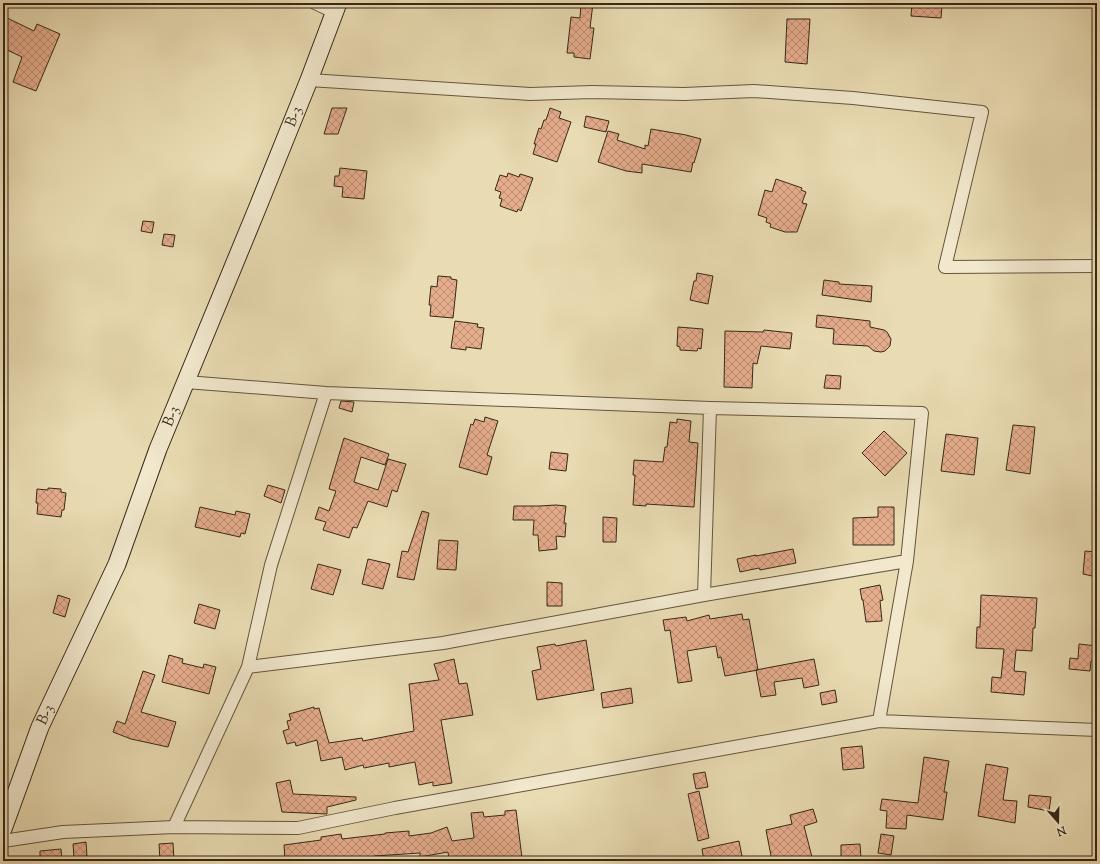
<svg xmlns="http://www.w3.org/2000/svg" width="1100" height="864" viewBox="0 0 1100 864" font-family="'Sorts Mill Goudy',serif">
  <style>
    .building { fill: url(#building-cross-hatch); stroke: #372818 }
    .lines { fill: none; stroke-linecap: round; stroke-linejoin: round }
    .minor-casing { stroke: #64553e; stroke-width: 14 }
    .secondary-casing { stroke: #372818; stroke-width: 19 }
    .minor { stroke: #f1e8cd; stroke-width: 12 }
    .secondary { stroke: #f1e8cd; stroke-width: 17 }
    .labels { text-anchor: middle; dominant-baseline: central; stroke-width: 3; stroke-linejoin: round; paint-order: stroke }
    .street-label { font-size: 15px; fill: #372818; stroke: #f1e8cd }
  </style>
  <defs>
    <pattern id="building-cross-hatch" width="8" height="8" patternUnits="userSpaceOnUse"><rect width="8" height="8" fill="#e6ad8d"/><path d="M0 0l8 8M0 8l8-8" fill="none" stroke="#bb8d72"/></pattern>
  </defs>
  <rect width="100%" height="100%" fill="#e9dbb2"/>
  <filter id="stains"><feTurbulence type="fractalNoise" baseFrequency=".005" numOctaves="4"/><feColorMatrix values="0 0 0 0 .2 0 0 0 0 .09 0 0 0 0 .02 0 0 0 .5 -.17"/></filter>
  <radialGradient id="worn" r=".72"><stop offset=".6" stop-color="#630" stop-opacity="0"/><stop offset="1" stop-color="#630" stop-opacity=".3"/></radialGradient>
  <path class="building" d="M581,3H593L590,28H594L590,59L574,57V53H567L571,17L580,18Z
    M912,3L942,5L941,18L911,16Z
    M3,16L34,31L37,24L60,34L36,91L13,82L22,57L3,48Z
    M787,19H810L807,64L785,62Z
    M332,108H347L338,134H324Z
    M550,108L561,112L559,118L571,122L557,162L533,154L536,144H534L539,128L541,129L544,120H546Z
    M586,116L609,121L606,132L584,127Z
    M651,129L686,135L701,139L694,163L693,162L691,172L642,164V173L626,171L598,162L608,131L619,134L617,140L645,149V145L648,146Z
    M340,168L367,171L364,199L342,197L343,187L334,186L335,176H339Z
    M508,173L519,177L520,174L533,178L521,211L518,209L517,212L500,206L502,199L499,198L501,192L495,190L500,175L507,177Z
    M776,179L802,188L801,190L806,192L802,203L807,204L797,232H785L770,227L771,224L766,222L767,218L758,215L765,190L772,192Z
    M143,221L154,222L152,233L141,231Z
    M164,234L175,235L173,247L162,245Z
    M697,273L713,276L708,304L690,300L694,281H696Z
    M438,276L451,277V279L457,280L453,318L430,316L431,305H429L431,286L437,287Z
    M824,280L839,282V284L872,286L871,302L822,295Z
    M817,315L870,321V327L884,330L887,332L891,339L890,346L885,351L881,352L874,351L868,346L833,344L834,329L816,327Z
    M455,321L478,324L477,327L484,328L481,349L466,347V350L451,348Z
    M678,327L703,329L701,349L698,348L697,351L680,350V347L677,346Z
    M764,330L792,333L790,349L761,346L757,364L753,363L752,388L724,387L725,331L763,332Z
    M826,375L841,376L840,389L824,388Z
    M341,401L354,402L352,412L339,408Z
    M485,417L498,421L487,455L492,457L487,475L459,467L471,424L473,425L475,419L484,422Z
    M677,419L691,421L689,442L698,443L694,507L646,504V506L633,505L635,475H633L634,460L663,462L665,447H667L670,422L677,423Z
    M1013,425L1035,427L1030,474L1006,470Z
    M884,431L907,453L885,476L862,453Z
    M946,434L978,438L974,475L941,471Z
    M344,438L389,454L385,465L361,457L354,482L378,490L388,459L406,464L397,492L392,490L387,507L368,501L357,528L353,527L349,538L323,530L326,522L315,519L319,507L329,511L336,491L329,489L330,485Z
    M551,452L568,454L566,471L549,469Z
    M268,485L285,490L281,503L264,496Z
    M48,488L61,489V492L66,493L64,510H62L61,517L37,514L38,503H36L37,489L48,490Z
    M556,505L566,506L564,523H566L565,537L556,536L557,549L539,551L538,535H533L534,520H513L514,506H539Z
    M200,507L235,515L236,511L250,514L245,534L241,533L240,537L195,527Z
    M878,507H894V545H853V518L878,517Z
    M422,511L429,513L414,580L397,577L402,551L408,552Z
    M603,517L617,518L616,542H603Z
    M439,540L458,541L456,570L437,569Z
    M793,549L796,563L760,570L759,568L740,572L737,559L756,555V556Z
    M1085,551L1097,552V577L1083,574Z
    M368,559L390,564L383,589L362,584Z
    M318,564L341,570L333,595L311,589Z
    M547,582L562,583V606H547Z
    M880,585L883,600L880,601L882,621L866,622L863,600H862L860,589Z
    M58,595L70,599L65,617L53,613Z
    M981,595L1037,598L1035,628H1033L1032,651L1016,650L1014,671L1026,672L1024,695L991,692L992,677L1001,678L1004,649L976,648L977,627H980Z
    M199,604L220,610L215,629L194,623Z
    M742,614L743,620L749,619L758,670L725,676L721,657L718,658L716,646L687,651L692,681L678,683L670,630L665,631L663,620L686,617L687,621L709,615L710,619Z
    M586,640L594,690L537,700L532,671L541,669L537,647L555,644L556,646Z
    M1079,644L1097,646V661H1091L1090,671L1069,669L1070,658L1078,659Z
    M169,655L183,659L182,663L203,668L204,664L216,667L209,694L162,682Z
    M454,659L459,684L467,683L473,715L441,720L452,783L433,786V782L419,785L415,762L389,767V763L364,768L363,765L345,770L342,757L321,761L317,740L296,746L295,742L287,744L283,731L289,729L287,721L291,720L289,714L314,707V709L319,708L329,743L362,738L363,741L414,731L409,684L439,680L434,664Z
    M814,659L819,685L804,688L802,678L774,682L776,695L761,697L756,670Z
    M143,671L155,675L141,712L176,722L168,747L131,739L113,732L117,721L125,724Z
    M631,688L633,703L603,708L601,693Z
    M835,690L837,702L822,705L820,693Z
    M862,746L864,768L843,770L841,748Z
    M924,757L949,761L944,792H947L943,820L907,815L906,829L886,828L887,811L880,810L882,799L918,803Z
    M986,764L1008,768L1003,800L1017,801L1015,823L978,816Z
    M705,772L708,787L696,789L693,774Z
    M290,780L293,794L356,797V800L327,807V814L282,812L276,783Z
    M699,791L709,838L698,841L688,794Z
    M1029,795L1051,797L1049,811L1028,807Z
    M813,809L817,822L804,826L813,861H772L766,830L792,824L790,815Z
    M516,810L522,858L510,860V859L491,860V859L449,860L448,852L420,857V853L374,856V857L348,861H285L284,845L321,840V837L341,834L342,839L385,834V833L409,831V836L431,833L447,827L452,841L474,838L471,813L483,812L484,817L505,815V811Z
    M881,834L894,836L891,855L878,853Z
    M739,841L742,856L721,861H704L702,849Z
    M86,842L87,856L74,857L73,844Z
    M173,843L174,861H160L159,844Z
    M860,844L861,858L841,859V845Z
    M61,849L62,861H40V851Z"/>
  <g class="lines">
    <g class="minor-casing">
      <path id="minor" d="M315,3L334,12
        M309,80L530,94L592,92L684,94L754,91L853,98L982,112L945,267L1097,266
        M186,382L326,393L710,408L922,413L907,561L704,595L710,408
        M248,667L271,565L326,393
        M879,721L907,561
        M174,827L298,828L395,808L879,721L1097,730
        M3,841L63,832L174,827L248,667L443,643L704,595"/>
    </g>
    <g class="secondary-casing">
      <g id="secondary">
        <path id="s1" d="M3,829L40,727L117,564L158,449L257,209L309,80L338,3"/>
      </g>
    </g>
    <use href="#minor" class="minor"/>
    <use href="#secondary" class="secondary"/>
  </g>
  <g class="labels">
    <g class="street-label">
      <text stroke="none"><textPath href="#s1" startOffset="770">B-3</textPath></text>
      <text stroke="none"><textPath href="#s1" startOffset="446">B-3</textPath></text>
      <text stroke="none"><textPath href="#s1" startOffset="122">B-3</textPath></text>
    </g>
  </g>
  <rect width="1100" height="864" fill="none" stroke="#e9dbb2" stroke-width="16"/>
  <rect x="4" y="4" width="1092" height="856" fill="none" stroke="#372818" stroke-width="2"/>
  <rect x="8" y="8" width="1084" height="848" fill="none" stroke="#372818"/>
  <g transform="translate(1058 822) rotate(160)" stroke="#f1e8cd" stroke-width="3" paint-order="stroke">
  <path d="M0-3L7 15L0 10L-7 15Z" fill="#372818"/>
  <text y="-6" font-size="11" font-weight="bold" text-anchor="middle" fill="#372818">N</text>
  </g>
  <rect width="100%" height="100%" filter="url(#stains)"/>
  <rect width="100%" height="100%" fill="url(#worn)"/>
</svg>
